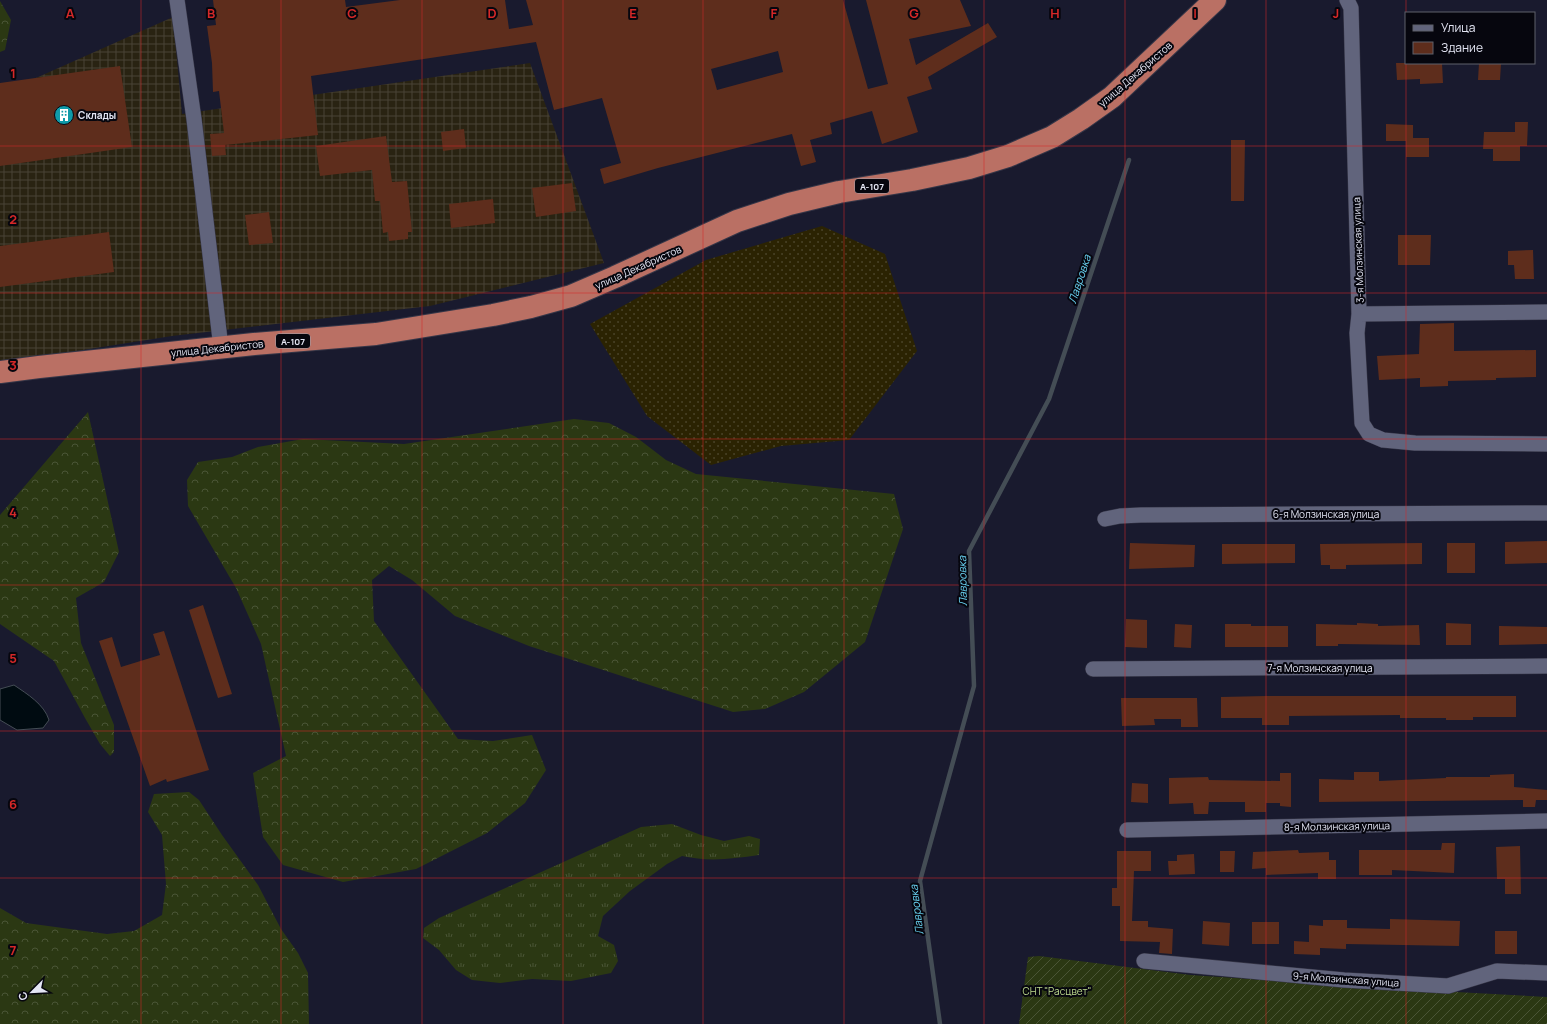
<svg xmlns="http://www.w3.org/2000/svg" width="1547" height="1024" viewBox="0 0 1547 1024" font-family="Manrope,sans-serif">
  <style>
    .industrial { fill: url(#industrial-grid) }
    .grass { fill: url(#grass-tufts) }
    .forest { fill: url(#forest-crowns) }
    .sand { fill: url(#sand-dots) }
    .garden { fill: url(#garden-furrows) }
    .water { fill: #000b11; stroke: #444d55 }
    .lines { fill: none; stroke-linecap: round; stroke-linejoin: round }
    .stream { stroke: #444d55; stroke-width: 4.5 }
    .building { fill: #5e2d1c; fill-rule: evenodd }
    .minor-casing { stroke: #363647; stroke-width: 16 }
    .trunk-casing { stroke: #363647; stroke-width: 24 }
    .minor { stroke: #61647c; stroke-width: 15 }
    .trunk { stroke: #ba7064; stroke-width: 22 }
    .grid { fill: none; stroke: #d62828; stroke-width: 1; stroke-opacity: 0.55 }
    .labels { text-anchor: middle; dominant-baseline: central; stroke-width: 4; stroke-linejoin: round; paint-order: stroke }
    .shield { fill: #06060e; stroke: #a1a3af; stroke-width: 1 }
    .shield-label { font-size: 9px; font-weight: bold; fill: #e4e6f4 }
    .street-label { font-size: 10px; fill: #e4e6f4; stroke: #06060e }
    .poi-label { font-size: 10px; font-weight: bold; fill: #e4e6f4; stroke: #06060e; text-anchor: start }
    .park-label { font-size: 10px; fill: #bfdc8f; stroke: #06060e }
    .water-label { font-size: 11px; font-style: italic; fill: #69d3f2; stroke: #06060e }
    .grid-label { font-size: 13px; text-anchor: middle; font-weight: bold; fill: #d62828; stroke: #06060e; stroke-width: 4; stroke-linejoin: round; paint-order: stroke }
  </style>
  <defs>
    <pattern id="industrial-grid" width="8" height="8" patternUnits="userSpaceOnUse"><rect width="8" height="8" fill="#292312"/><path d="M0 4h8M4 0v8" fill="none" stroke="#484335"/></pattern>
    <pattern id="grass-tufts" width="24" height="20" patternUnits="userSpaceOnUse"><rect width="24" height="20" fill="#2b3813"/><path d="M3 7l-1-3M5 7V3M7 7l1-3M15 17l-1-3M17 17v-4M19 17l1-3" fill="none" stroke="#4a5536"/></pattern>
    <pattern id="forest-crowns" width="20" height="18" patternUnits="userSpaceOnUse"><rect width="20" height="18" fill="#2b3813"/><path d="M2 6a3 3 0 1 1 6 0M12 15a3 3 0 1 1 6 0" fill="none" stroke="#4a5536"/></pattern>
    <pattern id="sand-dots" width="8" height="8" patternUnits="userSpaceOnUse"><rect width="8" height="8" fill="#2b2302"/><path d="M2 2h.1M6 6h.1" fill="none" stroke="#4a4328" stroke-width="1.8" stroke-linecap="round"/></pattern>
    <pattern id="garden-furrows" width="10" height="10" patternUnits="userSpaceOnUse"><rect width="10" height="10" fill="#2b3813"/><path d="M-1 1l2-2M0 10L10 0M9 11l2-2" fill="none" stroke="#4a5536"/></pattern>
  </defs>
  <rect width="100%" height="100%" fill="#191a2e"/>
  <path class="industrial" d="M173,17L182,114L530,63L604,263L430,306L172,336L0,363V94Z"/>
  <path class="grass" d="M672,824L701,835L724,841L749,836L760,839L759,855C731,859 709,862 682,856L667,864L630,891L603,916L598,936L614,945L618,961L611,973L571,981L532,979L500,983L472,980L456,970L439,950L423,938L424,928L439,918L641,827Z"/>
  <path class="forest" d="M0,1L11,20L5,50L0,52Z
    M88,412L119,552L104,582L76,598L81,643L114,725V752L110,756L100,744L85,718L54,661L0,624V515Z
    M574,419L609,423L636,437L666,460L696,474L894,494L903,529L865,642L804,692L765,709L733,712L529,646L455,616L412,580L389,566L372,580L374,621L458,739L493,741L532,735L546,770L525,803L487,833L416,869L343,882L283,865L263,837L253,773L286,756L261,644L236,588L188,506L187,480L198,462L232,457L258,447L303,439L404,444Z
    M189,792L199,800L222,835L258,885L281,929L298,953L308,973L309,1024H0V908L26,923L107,934L134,931L162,915L166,884L162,835L148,812L154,794Z"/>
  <path class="sand" d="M822,226L885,254L917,351L849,440L781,446L711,465L647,416L590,324L706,260Z"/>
  <path class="garden" d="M1039,956L1191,975L1381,988L1547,997V1024H1019L1028,957Z"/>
  <path class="water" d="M14,685C27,694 44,704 49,720L43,728L17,730L0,720V689Z"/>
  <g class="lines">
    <path class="stream" d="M940,1024L920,881L974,686L969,551L1049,399L1129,160"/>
  </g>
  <path class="building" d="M213,0H345L346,7L400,0H505L509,29L533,25L526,0H843L868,89L888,84L866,0H960L971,26L909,39L916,65L988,23L997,37L928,77L932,89L907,97L918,132L882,144L872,111L830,123L832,134L810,140L816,162L801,166L792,134L658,168L604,184L600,169L621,163L602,98L554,110L536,42L311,76L318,135L225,145L226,155L212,156L210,134L224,133L219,91L213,92L212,63L207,26L216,25ZM778,51L783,72L717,90L711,69Z
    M1396,63H1442L1443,83L1420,84V79L1397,80Z
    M1479,63H1501L1500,80H1478Z
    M120,66L132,147L0,166V83Z
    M1515,122H1528L1527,146H1520V161H1493V149H1483L1484,132H1515Z
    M1386,124L1413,125V138H1429V157H1406V141H1386Z
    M464,129L466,148L443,151L441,132Z
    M386,136L392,182L407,181L412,232H408V239L389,241L388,232L383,233L380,201H375L372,170L320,176L316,146Z
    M1231,140H1245L1244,201H1231Z
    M572,183L576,211L536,217L532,188Z
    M493,199L495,223L451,228L449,204Z
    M269,212L273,243L249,245L245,215Z
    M109,232L114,272L0,287V246Z
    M1398,235H1431L1430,265H1398Z
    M1533,250L1534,279H1515L1514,265H1508V251Z
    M1454,323V351L1536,350V377L1496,378V380L1448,381V386L1420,387V378L1379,380L1377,356L1419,354L1420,324Z
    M1547,541V563L1505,564V542Z
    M1130,543L1195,545L1194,567L1129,569Z
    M1422,543V564L1346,565V569H1330V565H1321L1320,544Z
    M1447,543H1475V573H1447Z
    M1222,544H1295V563L1222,564Z
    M203,605L232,694L218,698L189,610Z
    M1126,619L1147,620V648L1125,647Z
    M1357,623L1378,624V626L1419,625L1420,645L1338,644V646H1316V624L1357,625Z
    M1446,623L1471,624V645H1446Z
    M1175,624L1192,625L1191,648L1174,647Z
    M1225,624H1251V626H1288V647H1225Z
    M1499,626L1547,627V644L1499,645Z
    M164,631L209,770L167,782L166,779L150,786L99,641L112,637L121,667L160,655L153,634Z
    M1266,696H1516V717H1473V720H1446V718H1400V715L1289,716V725H1262V718H1221V697Z
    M1121,698H1197L1198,727H1181V719H1154L1155,725L1122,726Z
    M1354,772H1379V781L1446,778V777H1490V775L1514,774V787L1547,790V800H1536L1535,807H1523V800L1319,802V779L1354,780Z
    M1280,773H1291V807L1280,806V803H1266V812H1245V802H1209L1208,814H1194L1193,803L1169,804V778L1208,777L1209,780L1280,781Z
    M1132,783L1148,784V803L1131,802Z
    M1442,843H1455L1454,873L1392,870V875H1359V850H1441Z
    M1520,846L1521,894H1505V879H1497L1496,847Z
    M1298,850L1299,853L1329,852V860H1336V879H1318V873L1266,875V868L1252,869L1253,852Z
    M1117,851H1151V871H1134L1132,921H1148V927L1173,929L1172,954L1159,953L1160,942L1120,941V906H1112V888H1117Z
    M1220,851H1235L1234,872H1220Z
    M1194,854L1195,874L1169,875L1168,861H1177V855Z
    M1390,919L1460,921L1459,946L1346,944V949L1320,948V955L1294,954V941L1309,942V925L1323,926V920H1347V928L1390,929Z
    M1203,921L1230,923L1229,946L1202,944Z
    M1252,922H1279V944H1252Z
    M1495,931H1517V954H1495Z"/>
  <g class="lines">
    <g class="minor-casing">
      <path id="minor" d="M177,0L194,119L221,348
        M1347,0L1351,8L1359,314L1357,333L1362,423L1369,434L1383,440L1415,443L1547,444
        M1359,314L1547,312
        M1105,519L1120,516L1141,515L1547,513
        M1093,669L1547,666
        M1127,830L1547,821
        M1144,961L1344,980L1448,986L1497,971L1547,973"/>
    </g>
    <g class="trunk-casing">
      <path id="trunk" d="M0,372L39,367L254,344L376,334L493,315L531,307L571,296L615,277L737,221L789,204L839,192L912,180L969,168L1008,156L1052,137L1081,119L1112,97L1215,0"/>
    </g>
    <use href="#minor" class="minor"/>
    <use href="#trunk" class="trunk"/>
  </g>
  <path class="grid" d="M141,0V1024M281,0V1024M422,0V1024M563,0V1024M703,0V1024M844,0V1024M984,0V1024M1125,0V1024M1266,0V1024M1406,0V13M1406,63V1024M0,146H1547M0,293H1547M0,439H1547M0,585H1547M0,731H1547M0,878H1547"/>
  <defs>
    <g id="building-disc" transform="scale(1)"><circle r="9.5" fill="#0f9aa8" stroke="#06060e"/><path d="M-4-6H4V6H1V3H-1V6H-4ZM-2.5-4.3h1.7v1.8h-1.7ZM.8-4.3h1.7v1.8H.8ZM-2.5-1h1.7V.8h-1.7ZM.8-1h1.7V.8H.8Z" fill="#fff"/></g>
  </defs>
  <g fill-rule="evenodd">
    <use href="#building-disc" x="64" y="115"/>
  </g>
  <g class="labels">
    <g class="shield">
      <rect x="855" y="179" width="34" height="14" rx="3"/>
      <rect x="276" y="334" width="34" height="14" rx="3"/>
    </g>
    <g class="shield-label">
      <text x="872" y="186">А-107</text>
      <text x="293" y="341">А-107</text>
    </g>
    <g class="street-label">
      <text transform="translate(1135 74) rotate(-41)">улица Декабристов</text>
      <text transform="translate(1358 250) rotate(-92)">3-я Молзинская улица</text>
      <text transform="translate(638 267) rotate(-24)">улица Декабристов</text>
      <text transform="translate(217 348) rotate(-6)">улица Декабристов</text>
      <text x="1326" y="514">6-я Молзинская улица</text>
      <text x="1320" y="668">7-я Молзинская улица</text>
      <text transform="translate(1337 826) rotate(-1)">8-я Молзинская улица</text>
      <text transform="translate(1346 979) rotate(4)">9-я Молзинская улица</text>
    </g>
    <g class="poi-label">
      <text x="78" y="115">Склады</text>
    </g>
    <g class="park-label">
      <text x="1057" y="991">СНТ "Расцвет"</text>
    </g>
    <g class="water-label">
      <text transform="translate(1079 279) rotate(-72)">Лавровка</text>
      <text transform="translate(962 581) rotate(-91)">Лавровка</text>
      <text transform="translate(916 910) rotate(-97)">Лавровка</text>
    </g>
  </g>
  <g class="grid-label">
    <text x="70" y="18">A</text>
    <text x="211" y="18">B</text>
    <text x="352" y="18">C</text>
    <text x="492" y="18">D</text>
    <text x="633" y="18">E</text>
    <text x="774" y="18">F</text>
    <text x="914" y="18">G</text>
    <text x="1055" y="18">H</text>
    <text x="1195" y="18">I</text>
    <text x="1336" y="18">J</text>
    <text x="13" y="78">1</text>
    <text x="13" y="224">2</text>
    <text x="13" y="370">3</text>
    <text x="13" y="517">4</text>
    <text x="13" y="663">5</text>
    <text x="13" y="809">6</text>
    <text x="13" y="955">7</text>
  </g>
  <rect x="1405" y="12" width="130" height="52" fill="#06060e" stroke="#5f606a"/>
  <rect x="1413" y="25" width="20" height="6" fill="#61647c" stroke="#5f606a"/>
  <text x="1441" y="32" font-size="12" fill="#e4e6f4">Улица</text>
  <rect x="1413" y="42" width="20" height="12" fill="#5e2d1c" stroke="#5f606a"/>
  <text x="1441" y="52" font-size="12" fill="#e4e6f4">Здание</text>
  <g transform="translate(32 992) rotate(246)" stroke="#06060e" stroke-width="3" paint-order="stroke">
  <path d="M0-3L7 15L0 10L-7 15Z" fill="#e4e6f4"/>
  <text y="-6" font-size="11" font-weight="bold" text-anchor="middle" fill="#e4e6f4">С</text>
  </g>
</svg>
